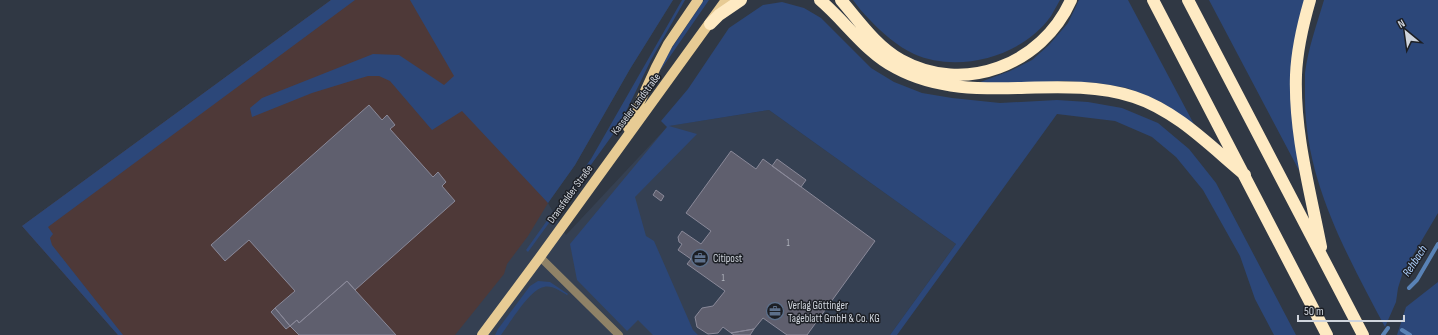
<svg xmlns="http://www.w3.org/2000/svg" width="1438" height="335" viewBox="0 0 1438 335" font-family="'Sofia Sans Condensed',sans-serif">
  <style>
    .built { fill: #354052 }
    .industrial { fill: #4e3938 }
    .green { fill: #2c4779 }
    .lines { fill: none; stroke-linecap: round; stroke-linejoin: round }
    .stream { stroke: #5982b5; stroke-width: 4 }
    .building { fill: #5f5f6e; stroke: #8a8999 }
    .street { stroke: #8f8267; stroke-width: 8 }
    .primary { stroke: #e7cb94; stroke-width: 10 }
    .highway { stroke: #feeac3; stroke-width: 12 }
    .labels { text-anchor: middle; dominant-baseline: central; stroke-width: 3; stroke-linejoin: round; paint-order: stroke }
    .number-label { font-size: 9px; fill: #b3b7c0 }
    .street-label { font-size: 11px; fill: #cfd4dc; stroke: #1c1f25 }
    .poi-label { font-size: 11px; fill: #cfd4dc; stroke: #1c1f25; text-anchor: start }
    .water-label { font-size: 12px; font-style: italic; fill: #accffc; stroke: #1c1f25 }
  </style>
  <rect width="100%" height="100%" fill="#303844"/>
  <path class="built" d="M331,0H673L630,69L575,165L548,203L566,235L668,126L769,110L956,244L890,335H118L22,226Z"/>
  <path class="industrial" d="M331,0H445L532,139L548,203L528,236L507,264L504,274L455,335H118L22,226Z"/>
  <path class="green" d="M331,0H355L48,227L53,234L50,238L52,245L123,335H118L22,226Z
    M410,0H673L630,69L575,165L548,203L462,111L432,130L390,81L379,76H368L351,81L312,93L252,117L250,108L262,98L373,54L399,55L444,85L454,76Z
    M682,0H685L651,60L619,126L528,252L526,250L591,159Z
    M704,0H709L662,68L659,70V67Z
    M853,0H1060C1057,5 1054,11 1051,16C1023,56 959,74 914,54C897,46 882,33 869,19C863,13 858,7 853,0Z
    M1079,0H1128L1196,128L1161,102L1127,88L1097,83L1063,81L1021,84H975L1010,71L1032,60L1049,45L1068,23Z
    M1209,0H1306L1299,22L1302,176Z
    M1324,0H1438V213L1403,272L1398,288L1396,302L1385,327C1347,255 1305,181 1305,98C1305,90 1305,81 1305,73C1308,48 1317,24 1324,0Z
    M782,2L804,8L821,18L871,68L894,82L922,93L952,98L1000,103L1057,100L1088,102L1122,108L1158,123L1189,149L1216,183L1296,335H1274L1255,299L1240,256L1203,190L1176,157L1152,137L1115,121L1057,114L897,335H890L956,244L769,110L669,126L697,134L635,197L646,236L654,241L693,330L698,335H653L638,320L627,331L577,280L570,244L667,127L661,121L688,89L729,28L763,5Z
    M538,281L550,282L568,294L567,295C560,291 552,285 544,287C530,289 510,323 501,335H495L498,329L530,286Z
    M1438,282V335H1397L1406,307Z"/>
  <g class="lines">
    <path class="stream" d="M1409,288L1417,280L1438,244
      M1402,330L1410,335
      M1383,335L1388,328"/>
  </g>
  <path class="building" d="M369,105L382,120L387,115L395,125L390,129L433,177L438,172L446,182L442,186L455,201L355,290L347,281L299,323L297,320L290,326L275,308L295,291L249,240L225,261L211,245Z
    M731,151L756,169L763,159L875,241L807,335H787L763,318L754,329L731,333L723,327L718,333L708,334L697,327L695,317L702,308L713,306L725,291L687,264L691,259L678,250L682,244L679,242L678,237L682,231L701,244L711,231L686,213Z
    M777,159L806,180L801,187L772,166Z
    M656,190L664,196L661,201L653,195Z
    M347,281L355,290L396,335H299L290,326L297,320L299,323Z
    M275,308L290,326L286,329L271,312Z
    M754,329L750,335H734L731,333Z"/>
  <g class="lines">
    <path class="street" d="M540,257L619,335"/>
    <path class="primary" d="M628,128L656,67L668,44L698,0
      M482,335L540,257L726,0"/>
    <path class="highway" d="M820,0C846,22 865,52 896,68C970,108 1056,72 1134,97C1177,111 1211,147 1245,175
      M841,0C859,21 876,46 901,60C964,95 1042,65 1071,0
      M1153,0L1327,335
      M1188,0L1363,335
      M1310,0C1303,24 1297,49 1296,75C1294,133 1310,190 1321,247
      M710,24L719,15L741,0"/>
  </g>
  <defs>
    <g id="office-ring" transform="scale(0.9)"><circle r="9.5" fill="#1c1f25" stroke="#5c6f8a" stroke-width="1.5"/><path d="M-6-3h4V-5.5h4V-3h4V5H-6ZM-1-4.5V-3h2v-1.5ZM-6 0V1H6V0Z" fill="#5c6f8a"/></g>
  </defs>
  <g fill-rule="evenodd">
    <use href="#office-ring" x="700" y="258"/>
    <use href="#office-ring" x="775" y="311"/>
  </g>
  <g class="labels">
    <g class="number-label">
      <text x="788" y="243">1</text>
      <text x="723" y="278">1</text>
    </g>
    <g class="street-label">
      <text transform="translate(636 104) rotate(-53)">Kasseler Landstraße</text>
      <text transform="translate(570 194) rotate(-54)">Dransfelder Straße</text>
    </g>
    <g class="poi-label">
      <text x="713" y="258">Citipost</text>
      <text x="788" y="305">Verlag Göttinger<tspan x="788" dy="13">Tageblatt GmbH &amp; Co. KG</tspan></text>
    </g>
    <g class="water-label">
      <text transform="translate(1415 261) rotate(-57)">Rehbach</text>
    </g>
  </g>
  <g transform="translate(1406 32) rotate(331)" stroke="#1c1f25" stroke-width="3" paint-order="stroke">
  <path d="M0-3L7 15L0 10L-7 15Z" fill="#cfd4dc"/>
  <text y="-6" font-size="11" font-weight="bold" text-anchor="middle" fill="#cfd4dc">N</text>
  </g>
  <path d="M1298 315v6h106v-6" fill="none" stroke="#cfd4dc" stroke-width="2"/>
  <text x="1304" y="315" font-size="12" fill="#cfd4dc" stroke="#1c1f25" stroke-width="3" paint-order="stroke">50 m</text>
</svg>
